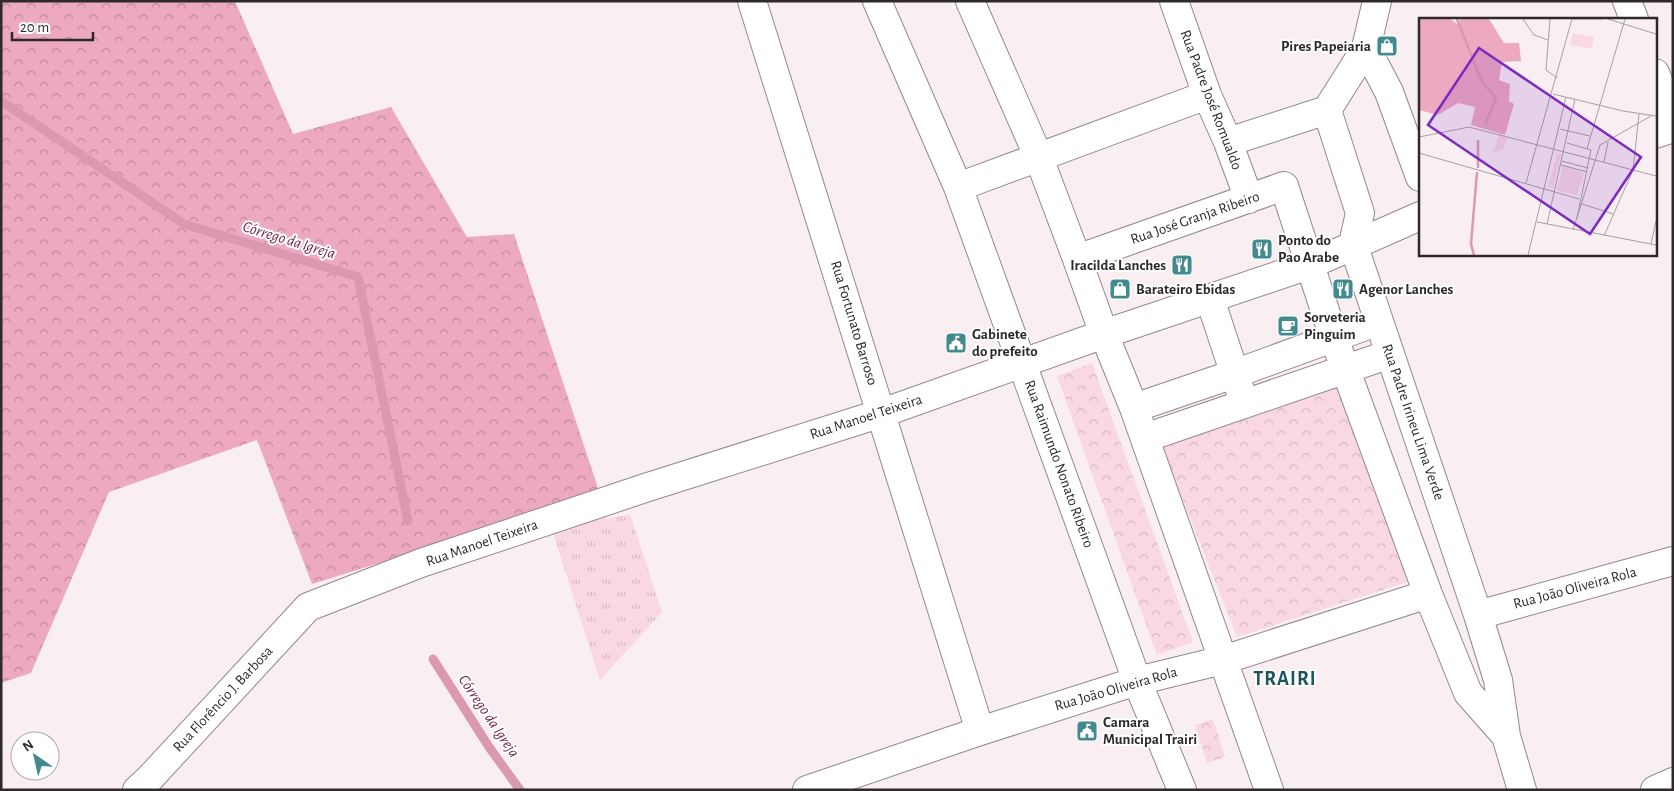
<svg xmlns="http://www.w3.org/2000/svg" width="1674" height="791" viewBox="0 0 1674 791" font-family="'Alegreya Sans',sans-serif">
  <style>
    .grass { fill: url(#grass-tufts) }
    .forest { fill: url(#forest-crowns) }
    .park { fill: url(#park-crowns) }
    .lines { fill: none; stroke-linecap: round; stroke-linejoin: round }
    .stream { stroke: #db99b0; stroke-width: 9 }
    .street-casing { stroke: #92888b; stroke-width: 30 }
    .secondary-casing { stroke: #92888b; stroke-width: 30 }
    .street { stroke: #fff; stroke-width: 28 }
    .secondary { stroke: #fff; stroke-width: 28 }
    .labels { text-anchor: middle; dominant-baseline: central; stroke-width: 4; stroke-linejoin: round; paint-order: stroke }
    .poi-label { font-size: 15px; font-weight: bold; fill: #2e2a2c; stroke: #fff; text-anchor: start }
    .street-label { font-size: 15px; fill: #2e2a2c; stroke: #fff }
    .water-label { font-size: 16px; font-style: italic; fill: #77294a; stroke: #fff }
    .district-label { font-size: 20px; font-weight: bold; letter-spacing: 1px; fill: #1b565a; stroke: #fff }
    .inset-river { fill: none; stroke: #db99b0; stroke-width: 2.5 }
    .inset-road { fill: none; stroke: #a8a0a3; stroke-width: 1 }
    .view { fill: #7b2cbf; fill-opacity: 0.15; stroke: #7b2cbf; stroke-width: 2.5 }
    .inset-edge { fill: none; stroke: #2e2a2c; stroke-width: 2.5 }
  </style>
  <defs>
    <pattern id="grass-tufts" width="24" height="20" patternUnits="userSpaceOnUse" patternTransform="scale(1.25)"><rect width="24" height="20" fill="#f9d8e3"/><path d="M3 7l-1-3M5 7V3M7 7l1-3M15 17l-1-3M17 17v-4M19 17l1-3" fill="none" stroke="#d6bac3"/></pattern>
    <pattern id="forest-crowns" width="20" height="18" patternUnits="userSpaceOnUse" patternTransform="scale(1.25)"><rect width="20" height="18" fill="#eca9c0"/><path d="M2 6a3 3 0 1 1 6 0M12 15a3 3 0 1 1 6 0" fill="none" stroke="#c08a9c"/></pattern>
    <pattern id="park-crowns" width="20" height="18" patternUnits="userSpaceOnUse" patternTransform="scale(1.25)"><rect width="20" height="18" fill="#f9d8e3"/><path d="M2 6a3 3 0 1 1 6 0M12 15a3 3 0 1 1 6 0" fill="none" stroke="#d6bac3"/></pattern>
  </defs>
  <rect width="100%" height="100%" fill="#f9eef2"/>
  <path class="grass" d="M600,494L607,519L630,514L662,612L600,680L546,511Z"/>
  <path class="forest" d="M1,1H235L293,134L391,107L467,237L514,234L600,494L312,584L257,440L109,492L31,673L1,683Z"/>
  <path class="park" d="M1092,363L1193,642L1157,655L1057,376Z
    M1341,386L1407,582L1237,637L1160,442Z
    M1213,719L1225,757L1207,763L1195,725Z"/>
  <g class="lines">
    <path class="stream" d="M1,101L184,224L358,277L408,521
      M433,659L489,747L520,790"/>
    <g class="street-casing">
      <path id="street" d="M752,1L980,731
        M877,1L958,187L1137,681L1182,790
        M970,1L1039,158L1077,259L1104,334L1134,408L1269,790
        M1174,1L1207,95L1228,142L1249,199
        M1627,1L1634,19
        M1366,48L1389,92L1420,177
        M1655,73L1673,117
        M1327,110L1360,213L1353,244L1478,615L1498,680L1506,736L1522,790
        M1327,110L1366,48L1377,1
        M1655,134L1673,128
        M1228,142L1327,110
        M958,187L1207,95
        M1077,259L1284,186L1334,338L1428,594L1468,693L1506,736
        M1210,299L1240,390
        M1134,408L1234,374L1379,321
        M1145,438L1390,354
        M1478,615L1673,561
        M137,790L150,778L308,607L421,563L645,488L882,413L1104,334L1309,265L1420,216
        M807,790L980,731L1137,681L1223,660L1428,594"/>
    </g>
    <g class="secondary-casing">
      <path id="secondary" d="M1655,790L1673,782"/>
    </g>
    <use href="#street" class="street"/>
    <use href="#secondary" class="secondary"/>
  </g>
  <defs>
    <g id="shop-square" transform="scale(1.125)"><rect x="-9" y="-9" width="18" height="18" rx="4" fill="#428a8e" stroke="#fff"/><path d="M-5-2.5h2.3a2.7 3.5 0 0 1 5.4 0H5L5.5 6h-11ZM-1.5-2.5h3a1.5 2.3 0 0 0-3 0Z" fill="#fff"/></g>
    <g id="restaurant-square" transform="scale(1.125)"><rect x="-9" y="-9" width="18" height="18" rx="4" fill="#428a8e" stroke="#fff"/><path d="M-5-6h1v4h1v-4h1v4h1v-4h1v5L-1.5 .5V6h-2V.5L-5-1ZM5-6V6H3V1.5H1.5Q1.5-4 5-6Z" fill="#fff"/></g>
    <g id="cafe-square" transform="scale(1.125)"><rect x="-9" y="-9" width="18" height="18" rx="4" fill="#428a8e" stroke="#fff"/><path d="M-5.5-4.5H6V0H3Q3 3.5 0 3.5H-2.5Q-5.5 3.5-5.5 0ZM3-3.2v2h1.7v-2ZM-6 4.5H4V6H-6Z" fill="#fff"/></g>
    <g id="civic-square" transform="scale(1.125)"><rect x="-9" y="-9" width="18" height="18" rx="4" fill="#428a8e" stroke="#fff"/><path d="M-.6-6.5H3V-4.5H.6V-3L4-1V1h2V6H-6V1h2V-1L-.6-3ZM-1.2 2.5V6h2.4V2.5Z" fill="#fff"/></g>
  </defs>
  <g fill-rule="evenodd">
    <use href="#shop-square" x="1387" y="46"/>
    <use href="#restaurant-square" x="1262" y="249"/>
    <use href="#restaurant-square" x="1182" y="265"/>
    <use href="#shop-square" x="1120" y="289"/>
    <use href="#restaurant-square" x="1343" y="289"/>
    <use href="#cafe-square" x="1288" y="326"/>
    <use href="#civic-square" x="956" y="343"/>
    <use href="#civic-square" x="1087" y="731"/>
  </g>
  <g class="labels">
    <g class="poi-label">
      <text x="1371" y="46" text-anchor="end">Pires Papeiaria</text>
      <text x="1278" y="240">Ponto do<tspan x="1278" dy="17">Pao Arabe</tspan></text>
      <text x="1166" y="265" text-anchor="end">Iracilda Lanches</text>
      <text x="1136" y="289">Barateiro Ebidas</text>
      <text x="1359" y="289">Agenor Lanches</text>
      <text x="1304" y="317">Sorveteria<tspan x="1304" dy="17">Pinguim</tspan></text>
      <text x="972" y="334">Gabinete<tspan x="972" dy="17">do prefeito</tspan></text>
      <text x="1103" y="722">Camara<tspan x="1103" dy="17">Municipal Trairi</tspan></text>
    </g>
    <g class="street-label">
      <text transform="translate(1211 100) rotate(69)">Rua Padre José Romualdo</text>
      <text transform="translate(1195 218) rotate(-19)">Rua José Granja Ribeiro</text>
      <text transform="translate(854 323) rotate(73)">Rua Fortunato Barroso</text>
      <text transform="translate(866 417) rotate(-18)">Rua Manoel Teixeira</text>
      <text transform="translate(1413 422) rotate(71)">Rua Padre Irineu Lima Verde</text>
      <text transform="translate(1059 464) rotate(70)">Rua Raimundo Nonato Ribeiro</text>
      <text transform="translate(482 543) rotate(-19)">Rua Manoel Teixeira</text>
      <text transform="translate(1575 588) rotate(-15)">Rua João Oliveira Rola</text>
      <text transform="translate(1116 689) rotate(-16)">Rua João Oliveira Rola</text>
      <text transform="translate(223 699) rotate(-47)">Rua Florêncio J. Barbosa</text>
    </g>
    <g class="water-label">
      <text transform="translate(289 240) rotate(17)">Córrego da Igreja</text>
      <text transform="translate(489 716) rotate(56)">Córrego da Igreja</text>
    </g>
    <g class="district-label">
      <text x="1285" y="679">TRAIRI</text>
    </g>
  </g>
  <g transform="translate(1419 18)">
    <rect width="238" height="238" fill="#f9eef2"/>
    <path d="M80,115L88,121L84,132L74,135Z" fill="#f9d8e3"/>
    <path d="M0,1H31L40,7L41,1H70L85,25H100L102,43L83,44L80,62L91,66L90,83L95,86L86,117L52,107L56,89L39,85L19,97L0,92Z" fill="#eca9c0"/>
    <path d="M138,135L142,136L134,170L129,169ZM144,148L165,155L158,178L138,172Z" fill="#f9d8e3"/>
    <path d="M154,15L175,19L173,31L151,27Z" fill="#f9d8e3"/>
    <path class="inset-river" d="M38,1L63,64L77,80L66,107M59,122V150M55,237L52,226L58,154"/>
    <path class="inset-road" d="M104,1L115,17L129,22M131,1L127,52L138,60M154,1H183M189,1L237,16M134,76L204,93L237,98M141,111L171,118M0,119L50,109L237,158M148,125L172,132L158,200M181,127L232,98M168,131L206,1M0,135L160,181M143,143L169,150M185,144L189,124M142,147L168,154M107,165L153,1M163,186L194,196M118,204L237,227M128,206L156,81M154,212L181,127M185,218L214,152L220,96M232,226L237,203M109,237L147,79"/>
    <path class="view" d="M60,30L222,139L171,216L9,107Z"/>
    <rect width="238" height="238" class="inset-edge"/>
  </g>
  <rect width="1674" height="791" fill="none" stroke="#2e2a2c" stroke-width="5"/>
  <g transform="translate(35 756) rotate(326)"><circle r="24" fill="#ffffff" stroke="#abaaab"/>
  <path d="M0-4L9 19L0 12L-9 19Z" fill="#428a8e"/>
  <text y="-8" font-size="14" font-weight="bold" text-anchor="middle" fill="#2e2a2c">N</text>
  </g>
  <path d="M12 32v8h81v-8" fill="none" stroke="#2e2a2c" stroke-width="2.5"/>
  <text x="20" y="32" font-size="15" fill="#2e2a2c" stroke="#ffffff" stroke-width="4" paint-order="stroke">20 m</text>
</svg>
